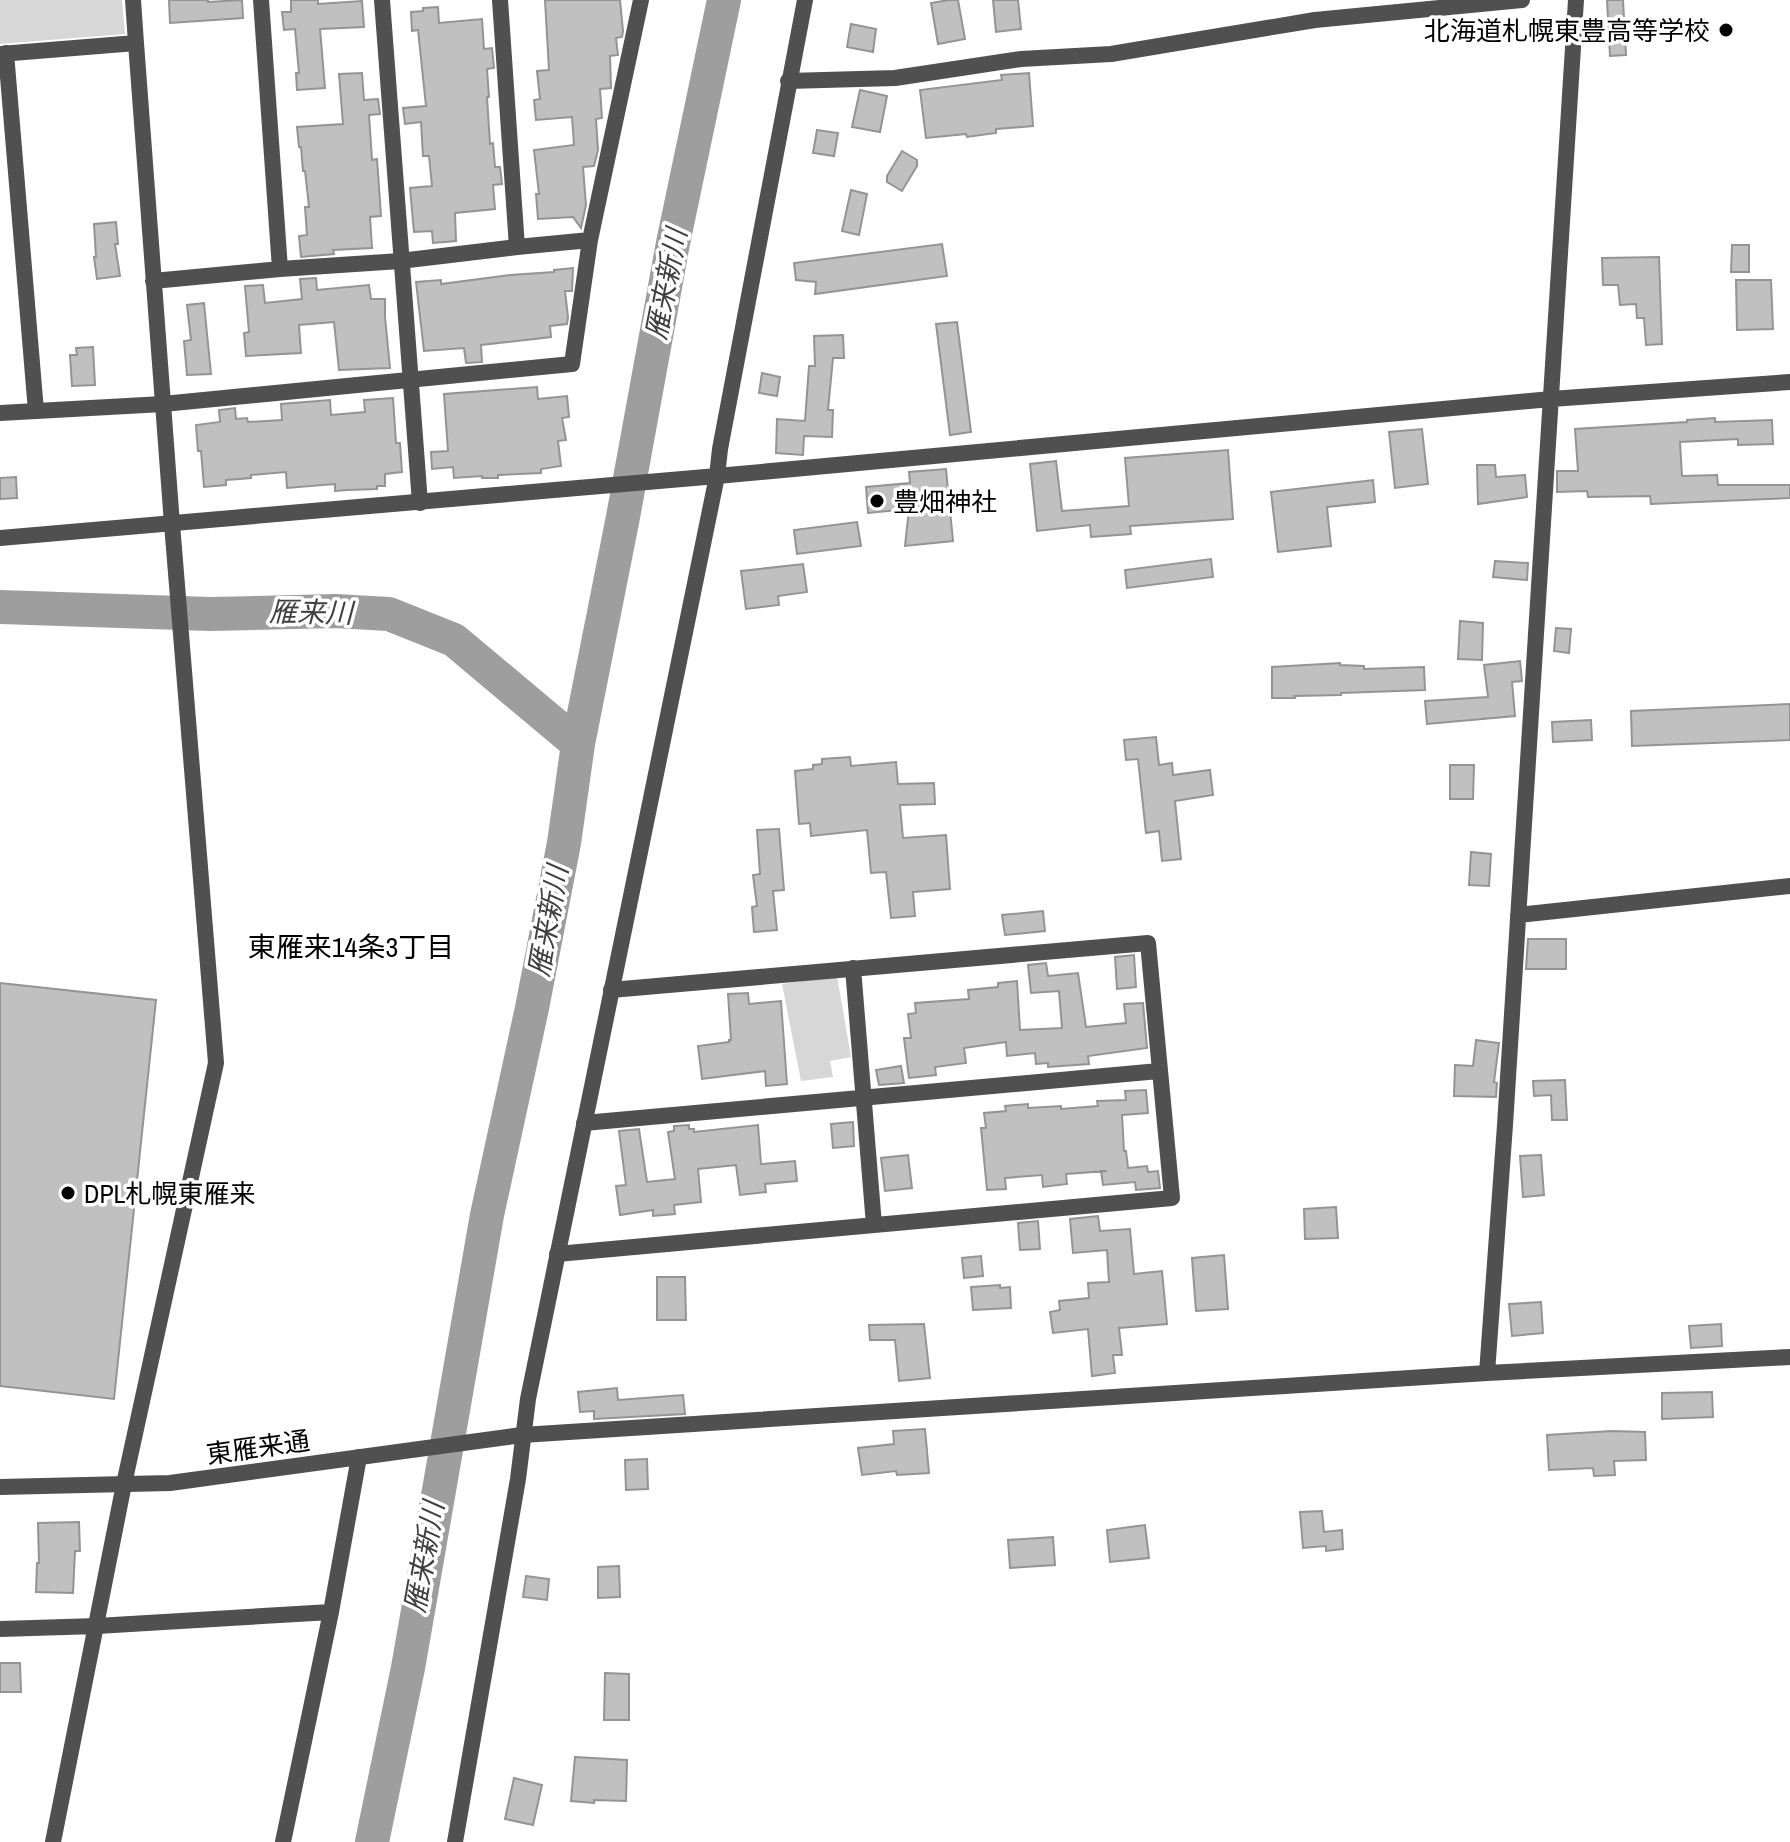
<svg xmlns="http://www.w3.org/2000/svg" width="1790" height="1842" viewBox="0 0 1790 1842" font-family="'Archivo Narrow','Noto Sans JP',sans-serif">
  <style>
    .green { fill: #d7d7d7 }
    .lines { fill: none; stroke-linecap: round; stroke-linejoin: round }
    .river { stroke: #9e9e9e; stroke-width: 34 }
    .building { fill: #c0c0c0; stroke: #949494; stroke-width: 2 }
    .minor { stroke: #505050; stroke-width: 16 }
    .tertiary { stroke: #505050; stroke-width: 16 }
    .poi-dot { fill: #000; stroke: #fff; stroke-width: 3 }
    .labels { text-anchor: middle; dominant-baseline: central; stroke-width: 7; stroke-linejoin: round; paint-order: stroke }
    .poi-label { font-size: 26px; fill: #000; stroke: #fff; text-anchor: start }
    .street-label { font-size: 26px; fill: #000; stroke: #fff }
    .water-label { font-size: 28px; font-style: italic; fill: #3f3f3f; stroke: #fff }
    .neighbourhood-label { font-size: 28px; fill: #000; stroke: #fff }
  </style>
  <rect width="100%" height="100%" fill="#fff"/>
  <path class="green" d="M0,0H122L125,34L0,44Z
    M837,976L851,1057L830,1061L833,1077L801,1081L782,984Z"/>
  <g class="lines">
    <path class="river" d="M0,607L210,614L335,611L389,614L454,640L578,744
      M372,1842L408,1668L487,1215L532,1008L564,843L578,744L623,517L673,243L724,0"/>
  </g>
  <path class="building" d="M169,0H208V2L242,0L243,18L170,23Z
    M291,0H318V4L362,1L364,27L320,29L325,88L297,90L296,73H299L295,29L284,30L282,12H291Z
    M545,0H620L623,31L622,37L616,38L618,55L610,56L611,88L600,89L602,118L596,119L598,150L594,166L583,167L586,205L581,228L573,217L538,219L536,194H539L534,150L574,145L572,117L536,120L534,100L540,99L537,71L549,70Z
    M949,0H958L965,39L938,44L931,3Z
    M993,0H1018L1021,29L996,32Z
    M1607,0H1623L1626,55L1610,56Z
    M438,7L439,23L482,19L484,49L492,48L494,68L487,69L489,97H487L490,144L493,143L495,167H500L502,184L493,185L495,209L455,213L456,241L433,243L432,231L414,232L410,188L432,186L429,156H423L421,122L405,124L403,108L426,106L418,30L412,31L411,12L423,11V8Z
    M851,24L876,29L873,52L847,47Z
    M362,73L364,100L378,99L380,114L369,115L372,160L377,159L381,216L370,217L372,248L333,250L334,254L301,257L299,236L307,235L305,207H309L305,171H303L301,147H299L297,127L343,124L339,74Z
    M1029,73L1033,126L996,129V133L967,137L966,134L926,138L920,90L1002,80L1001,75Z
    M860,90L887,96L880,132L852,127Z
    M817,130L838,133L834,156L813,153Z
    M902,151L917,160V166L902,191L887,182V176Z
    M851,190L867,194L859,235L842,231Z
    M116,222L118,244H115L120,276L97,279L94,257H96L94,224Z
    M942,244L947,276L815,294L816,282L796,280L794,263Z
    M1732,245H1749V272H1731Z
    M1659,257L1662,344L1646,345L1644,318H1637L1636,304L1620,305L1618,285H1603L1602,258Z
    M573,268L572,291H565L568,317L567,324L550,326L551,337L481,345L482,362L466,363L464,348L424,351L416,282L441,280V284L510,275L554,272V270Z
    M316,278L317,290L369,285L371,299H385V317L390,368L339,370L334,322L299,325L301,353L246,356L244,333L249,332L245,286L263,285L265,303L302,299L300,279Z
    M1736,280H1771L1773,329L1737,330Z
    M204,303L211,374L187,375L184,341L191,340L187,305Z
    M957,322L971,432L950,435L936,324Z
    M843,335L844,358H833L828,410H833L832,437L804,436L803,455L776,453L777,419L805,421L809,366H815L814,336Z
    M93,347L95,385L72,386L70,355H77L76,348Z
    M762,373L780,377L777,396L759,393Z
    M537,387L538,399L567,396L569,417L562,418L566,440L558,441L561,466L541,469V473L498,475V478H482V476L454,478L453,467L432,469L431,452L448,451L444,394Z
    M393,398L396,443H400L402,472L385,474V486H377V489L347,490L335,491V484L287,488L286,472L251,475V478L226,480V485L204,487L201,451H198L196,425L220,422L219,410L235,408L236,419L247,418L248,422L282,420L281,404L330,400L331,415L365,412L364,400Z
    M1715,418V422L1772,420L1773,444L1738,445V439L1680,442L1682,476L1717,475L1718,485H1790V498L1651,504L1650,496L1588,497L1587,491L1557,492V471H1578L1575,429L1687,422V420Z
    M1422,429L1428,484L1395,488L1389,432Z
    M1228,450L1233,519L1130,526L1131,534L1091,537L1090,525L1037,531L1030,464L1056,461L1062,511L1129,506L1125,458Z
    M1477,465H1495L1496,477L1525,475L1527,497L1478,504Z
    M946,469L953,541L905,546L909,509L868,513L866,487L910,483L909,472Z
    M16,477L17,498L0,499V478Z
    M1373,480L1375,502L1327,507L1331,546L1278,552L1271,492Z
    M857,522L861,546L797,554L794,530Z
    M1211,559L1213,577L1127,588L1125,570Z
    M1495,561L1528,563L1527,580L1493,577Z
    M803,564L807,592L778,596L779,605L746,609L741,571Z
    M1460,621L1483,623L1482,660L1458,659Z
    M1556,628L1571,629L1569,653L1554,651Z
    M1520,661L1522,681L1512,682L1515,716L1427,724L1425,701L1488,697L1484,665Z
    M1340,663V665L1364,666V669L1424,667L1425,690L1341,693V695L1294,696L1295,698H1272V667Z
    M1790,704V740L1632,746L1631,711Z
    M1591,720L1592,740L1553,742L1552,722Z
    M1156,737L1159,765L1172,763L1173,775L1210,770L1213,795L1175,801L1181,859L1162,861L1159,831L1146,833L1138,759L1126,760L1124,740Z
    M850,757L851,766L896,762L898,784L934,783L935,804L900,805L903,838L946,835L950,889L913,892L915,916L891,918L886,872L871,873L867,830L811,836L810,823L799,824L795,771L813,769V765L822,764V759Z
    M1450,765H1474L1473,799H1450Z
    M779,829L784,890L773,891L777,930L754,932L752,907L757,906L753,875L760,874L757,830Z
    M1471,852L1491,854L1489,886L1469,885Z
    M1043,911L1045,931L1005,935L1002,915Z
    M1528,939H1566V969H1526Z
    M1134,955L1136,987L1117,989L1115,957Z
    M1046,963L1048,976L1078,973L1086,1027L1126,1023L1124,1004L1143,1003L1147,1048L1088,1056L1089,1064L1048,1067V1063L1036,1064L1035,1053L1007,1056L1006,1042L964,1048L966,1063L935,1067L936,1075L909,1078L904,1038H911L908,1014L916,1013L915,1003L969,999L968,990L998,987V983L1017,981L1020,1030L1062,1028L1059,991L1031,993L1028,965Z
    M0,983L156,1000L114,1399L0,1386Z
    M748,993L749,1004L781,1001L787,1084L766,1086L765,1071L702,1079L698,1046L729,1042V1040H731L728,994Z
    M1476,1040L1499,1043L1494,1082L1497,1083L1496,1097L1454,1096L1455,1065L1473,1066Z
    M901,1066L904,1083L879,1085L876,1070Z
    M1565,1080L1567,1120H1552L1551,1095L1534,1096L1533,1081Z
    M1146,1090L1148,1113L1122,1115L1124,1151H1126L1128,1168L1147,1166L1148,1172L1158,1171L1160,1188L1136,1190L1135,1182L1103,1185L1101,1171H1107L1066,1174L1067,1184L1043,1187L1042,1175L1005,1178L1006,1189L987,1190L981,1128H986L984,1113L1006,1111L1005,1106L1028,1104V1108L1061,1106V1109L1098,1106L1097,1101L1126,1100L1125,1091Z
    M853,1122L854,1146L833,1148L831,1124Z
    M689,1125V1129H694V1132L758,1125L761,1164L795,1161L797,1181L765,1184L766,1192L740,1195L736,1165L698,1169L701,1202L674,1205L675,1214L653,1216V1210L620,1215L616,1186L626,1185L619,1131L639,1129L647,1182L675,1179L668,1132L674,1131V1126Z
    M908,1155L912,1188L885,1191L881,1158Z
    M1541,1155L1544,1195L1523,1197L1520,1156Z
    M1336,1207L1338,1238L1305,1239L1304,1209Z
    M1098,1216L1100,1231L1130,1229L1134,1274L1162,1271L1167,1324L1119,1328L1122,1355H1113L1115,1373L1092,1376L1088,1329L1053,1333L1050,1312L1060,1310L1059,1301L1089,1298L1088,1283L1109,1282L1107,1250L1073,1253L1070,1219Z
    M1038,1221L1040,1249L1020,1250L1018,1223Z
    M1224,1255L1228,1309L1196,1311L1192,1258Z
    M981,1256L983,1276L964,1278L962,1258Z
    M657,1277H685L686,1320H657Z
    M1000,1285V1288L1010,1287L1011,1308L973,1310L971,1287Z
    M1541,1302L1543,1333L1512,1336L1509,1304Z
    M924,1324L930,1378L899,1381L895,1340H870L869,1325Z
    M1721,1324L1722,1346L1691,1348L1689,1326Z
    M617,1388L618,1400L683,1395L685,1414L594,1419V1411L580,1412L578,1392Z
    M1712,1392L1713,1417L1662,1419V1393Z
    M925,1429L929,1473L897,1475L896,1471L862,1475L858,1448L894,1444L893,1431Z
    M1612,1431L1645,1432L1646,1460L1614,1461L1615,1475L1594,1476L1593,1468L1549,1470L1547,1435Z
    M647,1459L648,1489L626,1490L625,1460Z
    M1322,1511L1324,1532L1342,1530L1343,1549L1326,1551V1546L1303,1548L1300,1512Z
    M79,1522L80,1551H75L73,1593L36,1592L37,1563H39L38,1523Z
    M1145,1525L1149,1558L1110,1562L1107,1530Z
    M1053,1537L1055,1565L1010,1568L1008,1540Z
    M619,1566L620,1597L598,1598V1567Z
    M526,1576L549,1579L547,1600L523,1597Z
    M0,1663H20L21,1692H0Z
    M605,1673L629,1674V1720H604Z
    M575,1757L627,1760L626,1801L594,1800V1803L571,1801Z
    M514,1778L542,1785L533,1825L505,1819Z"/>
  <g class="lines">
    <path class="minor" d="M261,0L280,269
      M382,0L420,503
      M500,0L517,247
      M6,53L36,411
      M0,54L136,43L133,0
      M788,81L895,78L1021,59L1111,54L1315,20L1522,0
      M153,281L280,269L400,261L517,247L590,240
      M0,413L163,404L572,364L590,240L641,0
      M717,476L1551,399L1790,382
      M1518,915L1790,886
      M853,968L874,1225
      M584,1123L1159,1071
      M557,1254L1172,1198L1148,943L611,990
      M1487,1373L1505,1125L1576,0
      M522,1435L1487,1373L1790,1357
      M0,1629L97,1626L331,1612
      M53,1842L124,1484L216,1063L172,524L136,43
      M283,1842L331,1612L359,1457"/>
    <path class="tertiary" d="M0,538L717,476
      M0,1487L170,1483L522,1435
      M455,1842L518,1479L528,1399L717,476L720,449L805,0"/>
  </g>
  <g class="poi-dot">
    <circle cx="1726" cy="30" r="8"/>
    <circle cx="877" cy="501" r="8"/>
    <circle cx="68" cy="1193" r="8"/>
  </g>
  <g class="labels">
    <g class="poi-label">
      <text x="1710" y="30" text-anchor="end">北海道札幌東豊高等学校</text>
      <text x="893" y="501">豊畑神社</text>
      <text x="84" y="1193">DPL札幌東雁来</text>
    </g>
    <g class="street-label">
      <text transform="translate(258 1447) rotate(-8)">東雁来通</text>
    </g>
    <g class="water-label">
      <text transform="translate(666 284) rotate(-79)">雁来新川</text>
      <text transform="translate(311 612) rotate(1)">雁来川</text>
      <text transform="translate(548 921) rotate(-80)">雁来新川</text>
      <text transform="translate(424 1557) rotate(-80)">雁来新川</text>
    </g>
    <g class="neighbourhood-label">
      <text x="351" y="947">東雁来14条3丁目</text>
    </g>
  </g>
</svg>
